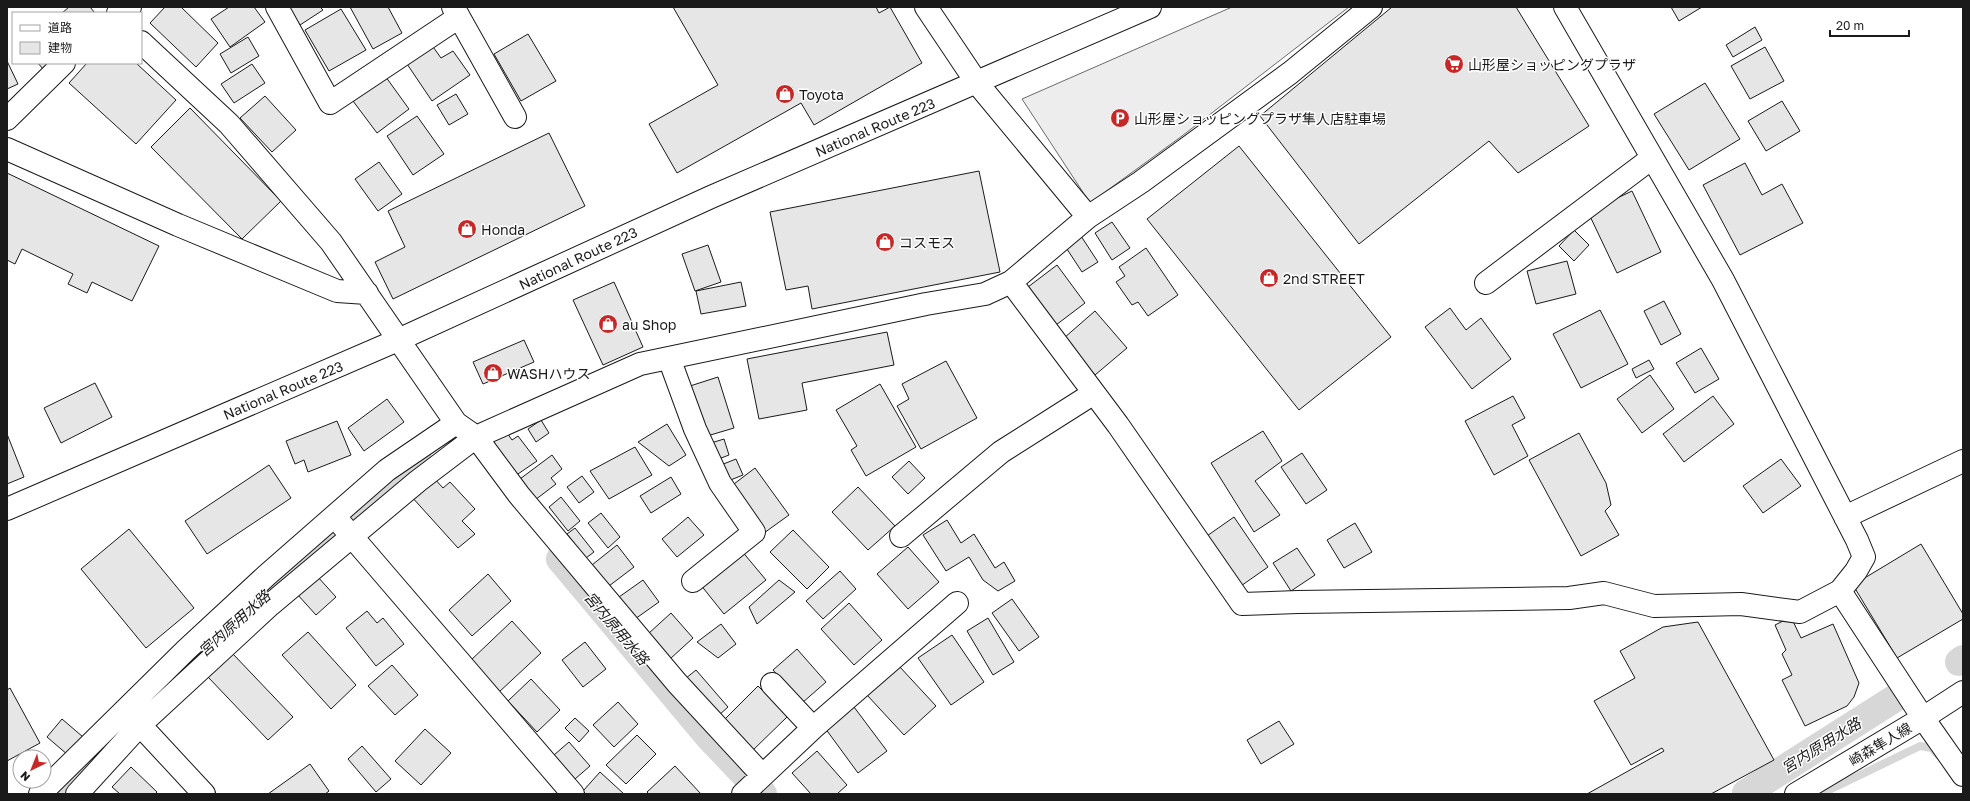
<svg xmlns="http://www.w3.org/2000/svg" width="1970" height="801" viewBox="0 0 1970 801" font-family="'Golos Text','Noto Sans JP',sans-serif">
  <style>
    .built { fill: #ededed; stroke: #6a6a6a }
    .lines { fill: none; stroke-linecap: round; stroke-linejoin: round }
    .stream { stroke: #d7d7d7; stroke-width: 8 }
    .canal { stroke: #d7d7d7; stroke-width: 28 }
    .building { fill: #e6e6e6; stroke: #1a1a1a }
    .minor-casing { stroke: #1a1a1a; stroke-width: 24 }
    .major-casing { stroke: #1a1a1a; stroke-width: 24 }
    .highway-casing { stroke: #1a1a1a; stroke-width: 24 }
    .minor { stroke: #fff; stroke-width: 22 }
    .major { stroke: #fff; stroke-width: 22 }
    .highway { stroke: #fff; stroke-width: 22 }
    .labels { text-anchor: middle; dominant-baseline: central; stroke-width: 3; stroke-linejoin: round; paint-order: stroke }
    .poi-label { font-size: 14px; fill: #1a1a1a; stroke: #fff; text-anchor: start }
    .street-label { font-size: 14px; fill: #1a1a1a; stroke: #fff }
    .water-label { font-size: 15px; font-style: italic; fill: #1a1a1a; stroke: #fff }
  </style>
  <rect width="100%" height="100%" fill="#fff"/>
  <path class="built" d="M1232,7H1349L1182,136L1090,203L1022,99Z"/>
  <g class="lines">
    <path class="stream" d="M1821,794L1920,746L1932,748L1938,755"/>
    <path class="canal" d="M560,559L708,736L763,794
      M1959,662L1963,659
      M1746,793L1897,697
      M58,794L165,686L248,609L321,544L420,463"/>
  </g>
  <path class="building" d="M69,7H90L95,13H62Z
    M165,7H181L218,43L196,67L150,23Z
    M229,7H254L265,22L230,47L211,19Z
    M288,7H320L323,10L300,25Z
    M350,7H388L402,33L373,49Z
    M673,7H876L879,13L890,7L922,63L814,125L801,103L677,173L649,124L718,85Z
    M1392,7H1516L1589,126L1518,173L1489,141L1359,244L1260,116Z
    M1671,7H1702L1679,21Z
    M341,9L366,50L329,71L305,30Z
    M1755,27L1762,40L1733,57L1726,45Z
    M528,34L556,81L521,101L494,54Z
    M248,37L259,56L231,73L220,54Z
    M431,44L441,58L453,51L470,75L432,101L405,61Z
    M1765,47L1784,81L1750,99L1731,66Z
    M7,61L18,84L7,89Z
    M38,63H49L43,69Z
    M87,63H136L176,100L136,144L69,83Z
    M252,64L265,83L234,103L221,84Z
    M383,73L409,109L377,133L350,97Z
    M1705,83L1740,139L1689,170L1654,114Z
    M456,94L468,114L449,125L437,105Z
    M265,96L296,130L272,152L240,118Z
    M1782,101L1800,131L1766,151L1748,121Z
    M190,108L281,201L242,239L151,147Z
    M417,116L444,154L413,175L387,136Z
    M549,133L585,206L393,299L375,262L405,247L388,211Z
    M1239,146L1391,337L1299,410L1147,219Z
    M379,162L402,194L378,211L355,179Z
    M1745,163L1762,195L1782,184L1803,223L1740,255L1703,185Z
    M979,171L1000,272L812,309L808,286L786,290L770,212Z
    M7,173L159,246L132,301L92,282L87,293L68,284L73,274L22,249L15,264L7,260Z
    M1632,191L1661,252L1617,273L1588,212Z
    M1112,222L1130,248L1112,260L1095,233Z
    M1574,230L1589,245L1574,261L1559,246Z
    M1081,236L1098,262L1082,272L1065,246Z
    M708,245L721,282L695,291L682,254Z
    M1146,248L1178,295L1148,316L1138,302L1132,305L1116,282L1125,276L1119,267Z
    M1567,261L1576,294L1536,304L1527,271Z
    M1057,265L1085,303L1056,325L1028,287Z
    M614,282L643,347L603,365L573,300Z
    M741,282L746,306L701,314L696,291Z
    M1664,301L1681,334L1661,345L1644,311Z
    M1450,308L1466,330L1481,318L1511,359L1472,389L1425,327Z
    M1600,310L1628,364L1581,388L1553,334Z
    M1095,311L1127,348L1095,375L1064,338Z
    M887,332L894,365L802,383L807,410L759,419L747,359Z
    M524,340L534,362L483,384L473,362Z
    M1701,348L1719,379L1695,393L1676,363Z
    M1649,360L1654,369L1636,378L1632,369Z
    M946,361L977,418L921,449L897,406L909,399L902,384Z
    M1650,375L1674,409L1642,433L1617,399Z
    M718,377L734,428L707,436L690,386Z
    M95,383L112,417L61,443L44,408Z
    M880,384L916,447L866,476L851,450L857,446L836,410Z
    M1513,396L1525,418L1512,425L1528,456L1494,475L1465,421Z
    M1713,396L1734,424L1684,462L1663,434Z
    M387,399L404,422L364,451L348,428Z
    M541,420L549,433L536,442L528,429Z
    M337,421L351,455L308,472L304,460L295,464L286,441Z
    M667,424L686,455L669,466L638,442Z
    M505,430L512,440L518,436L537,461L515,476L490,441Z
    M1263,431L1282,461L1255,481L1280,515L1254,532L1211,463Z
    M1579,433L1606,483L1611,505L1605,511L1619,535L1581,556L1529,460Z
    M7,434L24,477L7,484Z
    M724,439L729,455L716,460L711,443Z
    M635,447L652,475L609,499L590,471Z
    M1302,453L1327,490L1306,504L1281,467Z
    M552,455L562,469L551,478L556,484L535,500L520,479Z
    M736,459L743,475L728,481L721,465Z
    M1781,459L1801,486L1763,513L1743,486Z
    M909,461L925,478L908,494L892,477Z
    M269,465L291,498L207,554L185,521Z
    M755,468L789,515L764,533L730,487Z
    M582,476L594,492L579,503L567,487Z
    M433,477L443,488L450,482L475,509L462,521L475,534L458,548L411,496Z
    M671,477L681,494L651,513L640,496Z
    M858,487L895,526L868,550L832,512Z
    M561,497L580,521L568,531L549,507Z
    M601,513L620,537L608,548L588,523Z
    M688,517L704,535L677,557L662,539Z
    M1234,517L1268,567L1238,588L1204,538Z
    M947,520L961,543L974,534L995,568L1004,562L1015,581L998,591L983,580L969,557L946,571L923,535Z
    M1355,523L1372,552L1344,568L1327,540Z
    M575,528L594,552L586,558L567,534Z
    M129,529L194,608L146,648L81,569Z
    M793,530L829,567L807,589L770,552Z
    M1921,544L1963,614V619L1897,658L1853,585Z
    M617,545L634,567L609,586L592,565Z
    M908,547L939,582L908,609L877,574Z
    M1297,548L1315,575L1291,591L1273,563Z
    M741,550L766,580L724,614L700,584Z
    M840,571L856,589L823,619L806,601Z
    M488,574L511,601L472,636L449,610Z
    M317,576L336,597L316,615L297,594Z
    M643,580L659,602L635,619L619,597Z
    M779,580L795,592L757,624L749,607Z
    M1012,599L1039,637L1019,651L992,613Z
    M849,603L882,640L854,665L821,629Z
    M367,611L377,623L383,618L404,644L376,666L346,628Z
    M671,613L693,638L670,659L648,634Z
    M1791,617L1801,638L1833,624L1859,683L1854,697L1847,706L1805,726L1782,680L1792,675L1782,654L1786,650L1775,625Z
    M988,618L1014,662L993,675L967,631Z
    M512,621L541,653L498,693L469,662Z
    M1698,622L1774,760L1711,794H1587L1664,751L1662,748L1631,765L1594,701L1635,678L1620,651L1663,627Z
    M721,624L736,644L718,658L697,642Z
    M308,632L356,685L331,709L282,655Z
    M952,635L984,682L951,705L918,658Z
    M585,642L606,669L583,687L562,660Z
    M797,649L826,682L802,703L773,670Z
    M233,654L293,717L268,740L208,677Z
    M392,665L418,695L395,715L368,686Z
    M899,666L936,706L904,735L867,695Z
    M696,670L728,707L718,716L685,679Z
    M531,679L560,710L537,732L508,701Z
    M758,686L788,716L750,753L721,723Z
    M10,688L40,743L7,761V690Z
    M618,702L638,724L614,747L593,725Z
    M854,707L887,751L858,773L825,728Z
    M575,718L589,731L579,742L565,728Z
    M62,719L83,737L68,755L47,737Z
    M1279,721L1294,744L1261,764L1247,740Z
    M425,729L451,753L421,785L395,761Z
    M637,735L656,754L626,784L606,765Z
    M569,742L590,766L575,779L554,755Z
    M362,746L391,779L376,792L348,759Z
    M817,751L847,785L837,794H811L792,773Z
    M310,764L329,791L325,794H268Z
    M675,766L701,794H649L647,792Z
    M131,767L157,792L155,794H120L112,787Z
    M600,772L624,794H586L583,791Z"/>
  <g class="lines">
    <g class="minor-casing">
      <path id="minor" d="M277,7L330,103L459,17L453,7
        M926,7L977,83L1088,217
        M1565,7L1723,280L1857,540L1864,557L1856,571L1840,591L1923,718L1963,775
        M118,13L130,7
        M459,17L515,117
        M141,42L229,124L331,242L456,423
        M7,119L64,63
        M7,149L178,225L337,291L367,293
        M1011,282L1118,425L1242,604L1298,602L1569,598L1604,593L1654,606L1741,604L1800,612L1840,591
        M1486,283L1652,158
        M669,358L695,429L720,483L754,532L693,581
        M1845,517L1963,461
        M342,525L573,794
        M901,536L1001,452L1094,393
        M772,684L813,728
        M140,725L204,794
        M40,794L186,650L267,575L387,470L456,423L476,437L519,495L677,683L762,775
        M77,794L140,725L270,605L418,481L476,437L640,364L926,304L985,294L1011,282L1088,217L1141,182L1290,73L1371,7
        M743,794L813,728L957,603"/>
    </g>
    <g class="major-casing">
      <path id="major" d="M1796,794L1923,718L1963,692"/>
    </g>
    <g class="highway-casing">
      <path id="highway" d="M7,509L398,340L711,197L1150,7"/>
    </g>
    <use href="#minor" class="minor"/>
    <use href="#major" class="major"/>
    <use href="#highway" class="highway"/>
  </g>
  <defs>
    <g id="supermarket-disc" transform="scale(1)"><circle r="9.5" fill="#c62828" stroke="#fff"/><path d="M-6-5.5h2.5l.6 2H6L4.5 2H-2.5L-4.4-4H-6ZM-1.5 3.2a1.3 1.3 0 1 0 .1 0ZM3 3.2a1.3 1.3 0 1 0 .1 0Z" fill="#fff"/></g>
    <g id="shop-disc" transform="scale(1)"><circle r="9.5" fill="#c62828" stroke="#fff"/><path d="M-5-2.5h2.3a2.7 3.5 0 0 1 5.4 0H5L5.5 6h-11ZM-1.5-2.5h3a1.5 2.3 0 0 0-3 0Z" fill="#fff"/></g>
    <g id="parking-disc" transform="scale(1)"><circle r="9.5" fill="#c62828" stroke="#fff"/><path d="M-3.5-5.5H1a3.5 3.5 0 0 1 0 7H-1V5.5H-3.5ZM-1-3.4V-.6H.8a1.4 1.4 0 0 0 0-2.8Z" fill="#fff"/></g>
  </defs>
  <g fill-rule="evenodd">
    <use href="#supermarket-disc" x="1454" y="64"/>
    <use href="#shop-disc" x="785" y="94"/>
    <use href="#parking-disc" x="1120" y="118"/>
    <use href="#shop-disc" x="467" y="229"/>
    <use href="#shop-disc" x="885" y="242"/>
    <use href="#shop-disc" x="1269" y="278"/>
    <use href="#shop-disc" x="608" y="324"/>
    <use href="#shop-disc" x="493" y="373"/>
  </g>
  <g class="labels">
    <g class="poi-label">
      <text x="1468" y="64">山形屋ショッピングプラザ</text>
      <text x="799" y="94">Toyota</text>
      <text x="1134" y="118">山形屋ショッピングプラザ隼人店駐車場</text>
      <text x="481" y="229">Honda</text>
      <text x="899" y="242">コスモス</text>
      <text x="1283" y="278">2nd STREET</text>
      <text x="622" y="324">au Shop</text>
      <text x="507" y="373">WASHハウス</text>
    </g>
    <g class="street-label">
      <text transform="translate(875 127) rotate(-23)">National Route 223</text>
      <text transform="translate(578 258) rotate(-25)">National Route 223</text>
      <text transform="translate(283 390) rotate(-23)">National Route 223</text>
      <text transform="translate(1880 744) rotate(-31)">崎森隼人線</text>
    </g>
    <g class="water-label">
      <text transform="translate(234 623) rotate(-42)">宮内原用水路</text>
      <text transform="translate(617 628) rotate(50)">宮内原用水路</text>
      <text transform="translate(1821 745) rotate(-32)">宮内原用水路</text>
    </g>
  </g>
  <rect width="1970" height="801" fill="none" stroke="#1a1a1a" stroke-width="16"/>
  <rect x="12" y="12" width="130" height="52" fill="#ffffff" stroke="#a3a3a3"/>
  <rect x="20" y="25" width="20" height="6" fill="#ffffff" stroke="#a3a3a3"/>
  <text x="48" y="32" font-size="12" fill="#1a1a1a">道路</text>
  <rect x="20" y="42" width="20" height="12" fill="#e6e6e6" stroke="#a3a3a3"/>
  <text x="48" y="52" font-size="12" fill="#1a1a1a">建物</text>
  <g transform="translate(32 769) rotate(223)"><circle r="19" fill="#ffffff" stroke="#a3a3a3"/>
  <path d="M0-3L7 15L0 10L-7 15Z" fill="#c62828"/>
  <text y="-6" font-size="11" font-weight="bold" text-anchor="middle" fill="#1a1a1a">N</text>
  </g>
  <path d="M1830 30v6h79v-6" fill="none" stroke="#1a1a1a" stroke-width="2"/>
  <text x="1836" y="30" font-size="12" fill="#1a1a1a" stroke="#ffffff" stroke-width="3" paint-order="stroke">20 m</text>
</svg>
